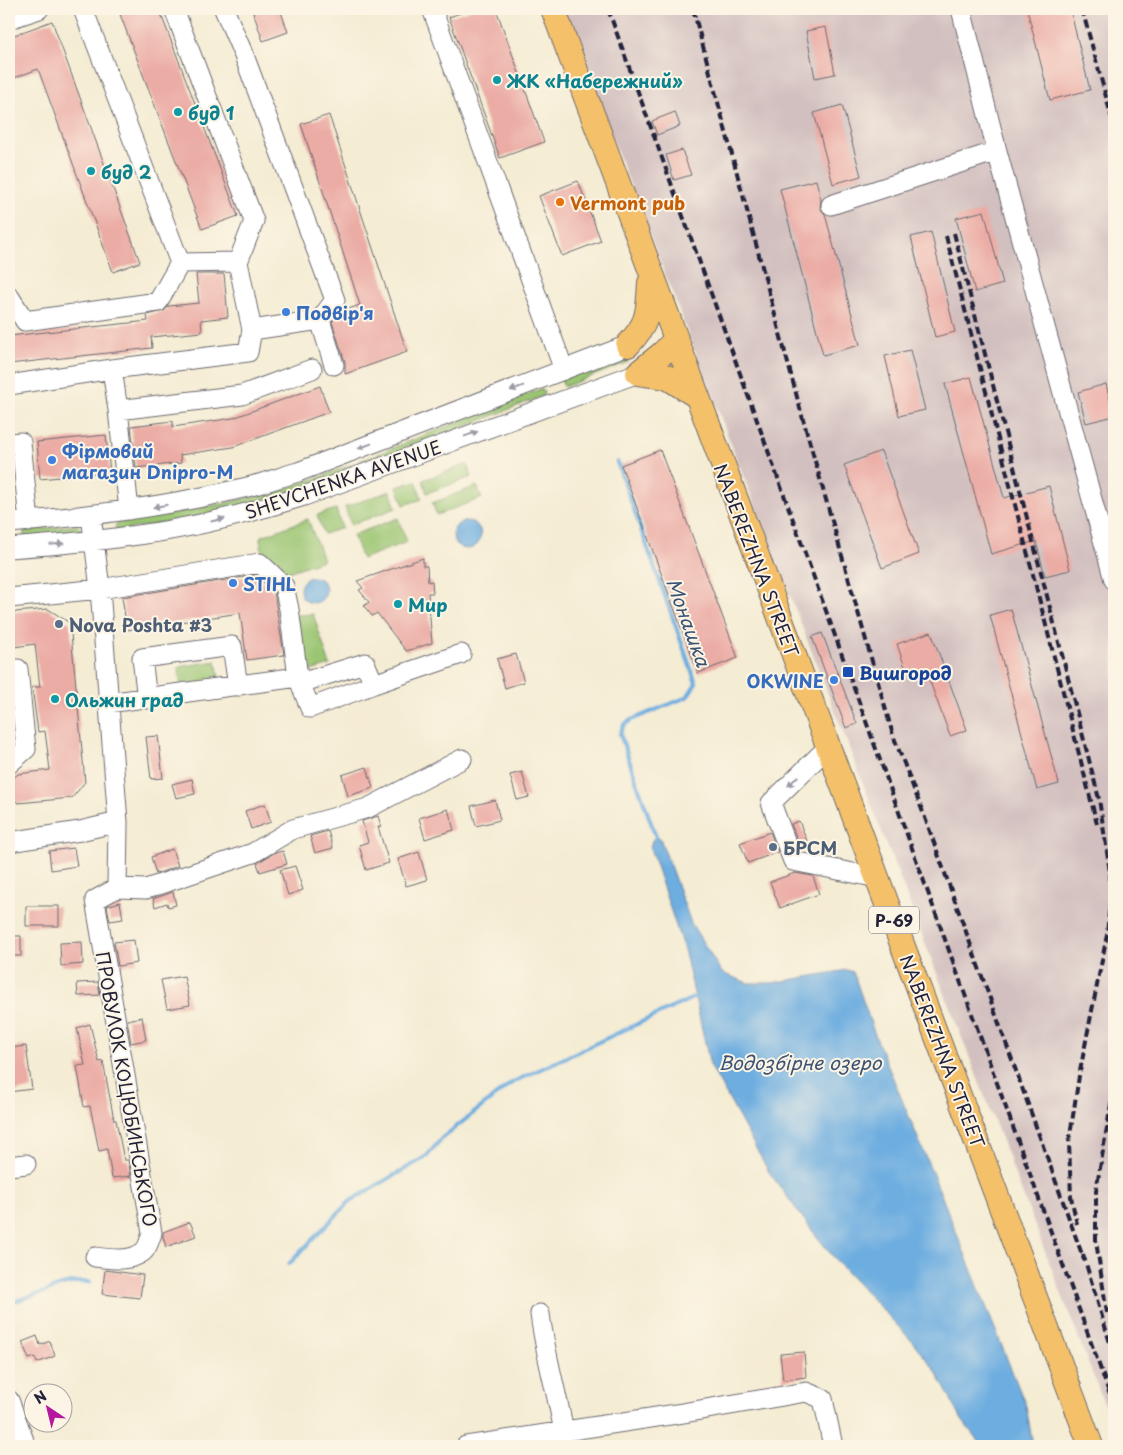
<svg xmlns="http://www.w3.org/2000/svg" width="1123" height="1455" viewBox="0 0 1123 1455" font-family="'Playpen Sans',sans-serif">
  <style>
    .industrial { fill: #d2bfbf }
    .green { fill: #9ac571; stroke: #5e7456 }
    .water { fill: #6dade0; stroke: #48688e }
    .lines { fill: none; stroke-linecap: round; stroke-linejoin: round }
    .stream { stroke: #6dade0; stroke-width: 4 }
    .building { fill: #ebaca5 }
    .minor-casing { stroke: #6c6970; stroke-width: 21 }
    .major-casing { stroke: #6c6970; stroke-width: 26 }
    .minor { stroke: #fff; stroke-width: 19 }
    .major { stroke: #f4c16a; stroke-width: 24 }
    .rail { stroke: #22223b; stroke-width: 4; stroke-dasharray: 8 4; stroke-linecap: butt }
    .oneway { fill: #9c9ca7 }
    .culture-dot { fill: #0f9aa8; stroke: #fcf5e5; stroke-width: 2 }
    .food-dot { fill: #e8710a; stroke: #fcf5e5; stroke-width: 2 }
    .shop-dot { fill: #3f7fe0; stroke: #fcf5e5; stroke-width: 2 }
    .service-dot { fill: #5c6f8a; stroke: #fcf5e5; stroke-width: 2 }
    .transit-dot { fill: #1a4fb4; stroke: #fcf5e5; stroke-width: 2 }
    .labels { text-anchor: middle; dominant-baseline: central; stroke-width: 4; stroke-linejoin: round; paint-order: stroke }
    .shield { fill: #fcf5e5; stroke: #63616e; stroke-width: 1 }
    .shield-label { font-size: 16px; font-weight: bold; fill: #22223b }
    .culture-label { font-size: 18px; font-weight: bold; fill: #0d838f; stroke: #fcf5e5; text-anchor: start }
    .food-label { font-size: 18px; font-weight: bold; fill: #c56008; stroke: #fcf5e5; text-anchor: start }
    .shop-label { font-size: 18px; font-weight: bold; fill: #366cbe; stroke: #fcf5e5; text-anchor: start }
    .street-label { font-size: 18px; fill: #22223b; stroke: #fcf5e5 }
    .service-label { font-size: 18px; font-weight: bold; fill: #4e5e75; stroke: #fcf5e5; text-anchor: start }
    .transit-label { font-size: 18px; font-weight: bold; fill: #164399; stroke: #fcf5e5; text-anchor: start }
    .water-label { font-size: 19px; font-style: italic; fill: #3c5375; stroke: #fcf5e5 }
  </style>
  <rect width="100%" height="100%" fill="#fcf5e5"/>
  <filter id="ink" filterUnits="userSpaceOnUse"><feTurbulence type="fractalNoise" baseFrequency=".02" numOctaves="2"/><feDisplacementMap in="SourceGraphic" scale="10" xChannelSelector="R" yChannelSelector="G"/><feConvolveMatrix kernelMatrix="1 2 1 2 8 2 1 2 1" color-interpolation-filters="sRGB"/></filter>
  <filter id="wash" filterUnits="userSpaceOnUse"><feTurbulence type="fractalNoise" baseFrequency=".0096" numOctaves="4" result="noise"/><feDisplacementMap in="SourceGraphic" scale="20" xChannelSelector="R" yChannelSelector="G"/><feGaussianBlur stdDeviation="1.12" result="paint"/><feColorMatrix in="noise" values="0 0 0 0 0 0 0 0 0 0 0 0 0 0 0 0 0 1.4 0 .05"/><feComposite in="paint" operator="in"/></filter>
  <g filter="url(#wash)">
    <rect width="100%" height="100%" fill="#f4ecd3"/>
    <path class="industrial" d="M562,9H1114V1429Z"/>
    <path class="green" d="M624,355L630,358L628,362L564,387L561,380Z
      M540,389L544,391L543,396L362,467L360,461Z
      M353,464L355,470L323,482L212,514L118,531L115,527L117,523C175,513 232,504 288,487C310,481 332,472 353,464Z
      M467,464L472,477L427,493L423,480Z
      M416,481L422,499L404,505L397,487Z
      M477,486L482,498L437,515L432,503Z
      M390,491L396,508L351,525L345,507Z
      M336,509L342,528L324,534L317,515Z
      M398,518L407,542L362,559L353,535Z
      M308,519L323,560L285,573L281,562L262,551L260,537Z
      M77,525L81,529L80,533L24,538V531Z
      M313,614L330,665L298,675L287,616Z
      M216,661L220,682L181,688L178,667Z"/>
    <path class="water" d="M453 535a14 14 0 1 1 28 0a14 14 0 1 1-28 0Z
      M300 590a13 13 0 1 1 26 0a13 13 0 1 1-26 0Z
      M656,837L660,838L691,923L722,973L748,983H772L847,970L853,972L875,1035L932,1172L1026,1406L1033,1446H982L962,1420L935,1370L912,1341L840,1265L814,1233L769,1172L710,1065L685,953L650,848L652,840Z"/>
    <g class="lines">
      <path class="stream" d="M617,462L696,683L687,697L631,720L624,725L620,734L656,837
        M289,1264L349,1202L427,1156L442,1138L513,1082L695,997
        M9,1303L45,1292L62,1285L77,1282H90"/>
    </g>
    <g id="blocks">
      <path class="building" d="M118,9H159L238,216L202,229Z
        M252,9H280L288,32L263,41Z
        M472,9H496L544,142L500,158L449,17Z
        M1027,9H1070L1090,90L1050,100Z
        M52,21L140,262L113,272L38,69L9,80V37Z
        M826,27L835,74L815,78L806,31Z
        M842,105L861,176L833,184L814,113Z
        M675,112L680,126L657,135L652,121Z
        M329,115L407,352L345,374V362L332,322L340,312L360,305L301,124Z
        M682,150L691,175L674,180L666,155Z
        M816,180L821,200L820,208L825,214L860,345L823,355L780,189Z
        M578,181L601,241L562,256L539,196Z
        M984,211L1003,284L975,292L956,218Z
        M931,232L955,332L935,337L911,237Z
        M196,274H224L228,317L201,320L202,332L151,337L152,348L9,364V336L148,321L147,315L164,311L169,306L199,303Z
        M910,350L925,410L899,416L885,356Z
        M971,377L1004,498L1049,486L1070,570L1045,576L1036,541L991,554L945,384Z
        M1106,384L1114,416L1086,423L1078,392Z
        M320,386L329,412L233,447L180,455L181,463L136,468L131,426L173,421V427L233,418Z
        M106,435L110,472L40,479L37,442Z
        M660,450L738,658L698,673L621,465Z
        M881,451L919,554L882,568L844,465Z
        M423,558V566H427L428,582L432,581L433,593H428L432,643L406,651L377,613L372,616L364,606L369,602L359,590L363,588L357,581Z
        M256,575L274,592L284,655L247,660L240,613L127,630L122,597Z
        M48,609L70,623L85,782L72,798L18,803L11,796L9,782L18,774L50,770L45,731L38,732L32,687H40L35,644L14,647L9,642V617L16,612Z
        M1011,609L1059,784L1037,790L990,615Z
        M931,632L967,730L950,736L929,679L920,682L915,667L906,670L897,644Z
        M822,633L857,724L846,728L812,637Z
        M516,654L524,682L505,688L497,659Z
        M158,736L163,778L151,779L146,737Z
        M367,767L373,788L348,796L342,775Z
        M522,772L529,797L517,800L510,775Z
        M192,779L195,794L176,798L172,784Z
        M495,800L500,820L476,826L471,806Z
        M265,804L271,822L251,829L245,811Z
        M448,809L454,830L425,839L419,818Z
        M378,816L381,826L378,827L389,863L366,870L359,845L368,842L362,821Z
        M799,821L807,841L799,844L791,824Z
        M328,831L333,848L315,853L310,836Z
        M770,832L778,852L748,863L740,843Z
        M74,848L77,866L51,870L49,851Z
        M172,849L178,866L156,874L151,857Z
        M283,851L287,864L260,872L257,863L274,853Z
        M419,852L427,880L406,886L398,859Z
        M295,866L303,890L288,895L280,870Z
        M795,873L813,876L819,894L780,908L770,882Z
        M173,892L176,905L168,907L167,903L155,907L153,899Z
        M120,902L123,919L110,921L107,906Z
        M26,906H59V926H26Z
        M9,936H21V956H9Z
        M134,940L137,963L118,966L114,942Z
        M82,942L83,964L61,966L60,943Z
        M184,976L190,1005L167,1009L161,980Z
        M98,982L100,995L78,996L77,983Z
        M142,1017L146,1040L131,1043L127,1020Z
        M90,1024L99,1062L103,1061L114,1120H116L124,1160H128L131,1176L112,1178L107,1149L99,1151L90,1106L84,1107L77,1066L85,1065L77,1028Z
        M26,1046L32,1089L9,1092V1048Z
        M190,1222L196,1236L166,1247L163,1237V1232Z
        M105,1270L143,1275L140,1298L102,1294Z
        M37,1336L40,1345L50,1341L55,1356L37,1363L35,1357L29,1359L22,1342Z
        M804,1352L806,1377L783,1380L780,1354Z"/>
    </g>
  </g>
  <g filter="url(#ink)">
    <use href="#blocks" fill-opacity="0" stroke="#6c6970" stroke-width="1"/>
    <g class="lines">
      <g class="minor-casing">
        <path id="minor" d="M83,9L180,263
          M174,9L254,221L238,262
          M224,9L245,58L335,300L320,320L334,365
          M432,9L564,370
          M961,9L997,151L1114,580
          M9,19L39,9
          M831,205L997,151
          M9,296L25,321L158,302L180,263L238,262L252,330L248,352L112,369L118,410L129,510
          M252,330L320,320
          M9,385L112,369
          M118,410L242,395L312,369
          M9,443L21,442L29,522
          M91,515L100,589L118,822L117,888L146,889L253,853L293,829L368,808L462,759
          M9,523C88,516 166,507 243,488C262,484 280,477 298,472L628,345
          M9,548C49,545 90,542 130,536C189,529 247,514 304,496L638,373
          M9,598L100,589L260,563L284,586L289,609L298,677L108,703
          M298,677L307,681L365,663L374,684L461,654
          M298,677L310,708L374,684
          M147,699L142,658L232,646L238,686
          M828,747L771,803L793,861L878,878
          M9,764L26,749L18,669
          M9,842L80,831L118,822
          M9,1166L26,1164
          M95,1257C111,1259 130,1262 143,1252C148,1248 150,1239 152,1233L95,900L117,888
          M540,1314C545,1354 557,1393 564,1432
          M9,1400L26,1446
          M466,1446L683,1413L806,1392L823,1399L833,1446"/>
      </g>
      <g class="major-casing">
        <path id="major" d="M553,9C728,489 912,967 1091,1446
          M628,345C649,322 648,313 650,283
          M638,373L667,377L695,395
          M638,373L663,353L675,340"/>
      </g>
      <use href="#minor" class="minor"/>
      <use href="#major" class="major"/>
      <path class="rail" d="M608,9L1114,1406
        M693,9L801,412L893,735L924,815L1084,1260
        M1082,9L1114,126
        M954,233L1099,799L1110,872V901L1107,935L1079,1076L1069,1142L1071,1197L1077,1224
        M946,236L1097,824
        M1083,1254L1114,1356
        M1107,1313L1096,1241V1191L1114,1087"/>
    </g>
    <defs><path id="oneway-solid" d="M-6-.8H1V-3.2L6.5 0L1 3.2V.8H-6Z" transform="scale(1.25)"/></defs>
    <g class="oneway">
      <use href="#oneway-solid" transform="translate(517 388) rotate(159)"/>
      <use href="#oneway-solid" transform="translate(471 434) rotate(-20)"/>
      <use href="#oneway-solid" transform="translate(365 446) rotate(159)"/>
      <use href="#oneway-solid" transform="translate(160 506) rotate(170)"/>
      <use href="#oneway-solid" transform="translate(218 520) rotate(-12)"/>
      <use href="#oneway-solid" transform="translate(57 544) rotate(-5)"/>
      <use href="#oneway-solid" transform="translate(793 781) rotate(136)"/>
    </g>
  </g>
  <g class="culture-dot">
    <circle cx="497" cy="80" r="5"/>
    <circle cx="178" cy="112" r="5"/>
    <circle cx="91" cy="171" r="5"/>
    <circle cx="398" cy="604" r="5"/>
    <circle cx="55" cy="699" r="5"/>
  </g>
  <circle class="food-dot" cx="560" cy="202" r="5"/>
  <g class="shop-dot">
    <circle cx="286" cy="312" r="5"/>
    <circle cx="52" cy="460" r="5"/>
    <circle cx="233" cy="583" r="5"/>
    <circle cx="834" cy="680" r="5"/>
  </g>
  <g class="service-dot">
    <circle cx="59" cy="624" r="5"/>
    <circle cx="773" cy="847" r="5"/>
  </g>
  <rect class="transit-dot" x="842" y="666" width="12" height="12" rx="2.5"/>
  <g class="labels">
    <rect class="shield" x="869" y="906.5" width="50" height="27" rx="4"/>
    <g class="shield-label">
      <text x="894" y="920">Р-69</text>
    </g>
    <g class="culture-label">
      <text x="507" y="80">ЖК «Набережний»</text>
      <text x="188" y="112">буд 1</text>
      <text x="101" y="171">буд 2</text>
      <text x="408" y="604">Мир</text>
      <text x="65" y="699">Ольжин град</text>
    </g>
    <g class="food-label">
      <text x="570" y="202">Vermont pub</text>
    </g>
    <g class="shop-label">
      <text x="296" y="312">Подвір'я</text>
      <text x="62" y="450">Фірмовий<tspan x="62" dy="21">магазин Dnipro-M</tspan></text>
      <text x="243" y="583">STIHL</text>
      <text x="824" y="680" text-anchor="end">OKWINE</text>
    </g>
    <g class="street-label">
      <text transform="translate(343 479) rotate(-19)">SHEVCHENKA AVENUE</text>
      <text transform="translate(757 560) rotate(69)">NABEREZHNA STREET</text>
      <text transform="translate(943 1051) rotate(69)">NABEREZHNA STREET</text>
      <text transform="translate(127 1089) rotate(80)">ПРОВУЛОК КОЦЮБИНСЬКОГО</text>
    </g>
    <g class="service-label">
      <text x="69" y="624">Nova Poshta #3</text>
      <text x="783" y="847">БРСМ</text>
    </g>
    <g class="transit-label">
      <text x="859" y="672">Вишгород</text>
    </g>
    <g class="water-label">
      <text transform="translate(689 622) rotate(70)">Монашка</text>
      <text x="800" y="1062">Водозбірне озеро</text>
    </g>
  </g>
  <rect width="1123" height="1455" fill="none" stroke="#fcf5e5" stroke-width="30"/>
  <g transform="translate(48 1408) rotate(325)"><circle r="24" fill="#fcf5e5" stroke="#a5a1a1"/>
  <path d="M0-4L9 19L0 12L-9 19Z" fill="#b5179e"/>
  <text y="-8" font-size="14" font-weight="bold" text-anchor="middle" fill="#22223b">N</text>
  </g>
</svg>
